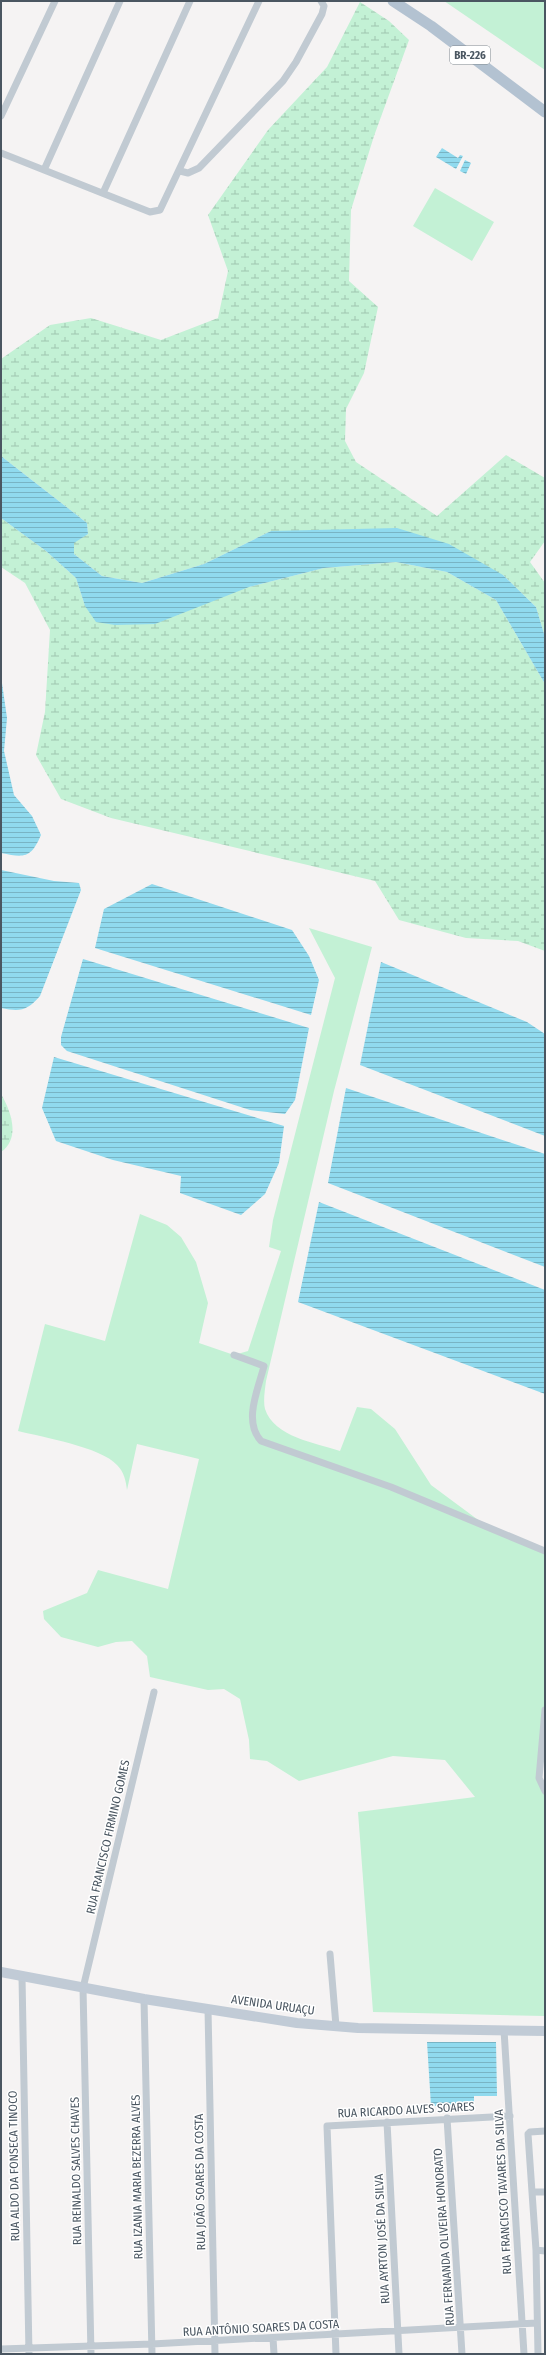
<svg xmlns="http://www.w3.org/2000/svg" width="546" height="2355" viewBox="0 0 546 2355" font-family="'Fira Sans Condensed',sans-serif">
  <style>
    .green { fill: #c3f1d5 }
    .wetland { fill: url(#wetland-marsh) }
    .water { fill: url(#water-rules) }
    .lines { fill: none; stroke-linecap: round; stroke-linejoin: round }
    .street { stroke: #c1cad2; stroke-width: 7 }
    .secondary { stroke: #c1cbd6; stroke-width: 10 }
    .primary { stroke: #b3c2d1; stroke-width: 11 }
    .labels { text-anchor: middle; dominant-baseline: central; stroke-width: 3; stroke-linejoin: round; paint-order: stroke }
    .shield { fill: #fff; stroke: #808990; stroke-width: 1 }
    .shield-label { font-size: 11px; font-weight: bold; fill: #4a5661 }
    .street-label { font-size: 12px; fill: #4a5661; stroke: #fff }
  </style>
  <defs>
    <pattern id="wetland-marsh" width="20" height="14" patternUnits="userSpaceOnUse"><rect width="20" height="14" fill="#c3f1d5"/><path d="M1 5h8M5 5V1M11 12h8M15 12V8" fill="none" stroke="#a0c6b0"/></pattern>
    <pattern id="water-rules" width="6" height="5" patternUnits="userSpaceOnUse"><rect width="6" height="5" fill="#90daee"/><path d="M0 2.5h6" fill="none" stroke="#78b4c4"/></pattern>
  </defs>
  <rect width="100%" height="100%" fill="#f5f3f3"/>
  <path class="green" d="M444,1H545V70L447,3Z
    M435,188L494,222L472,261L413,226Z
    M309,928L372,947L334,1091L266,1381C265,1389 263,1401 265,1409C274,1437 316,1443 340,1451L357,1407L371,1409L395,1429L431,1485L485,1525L545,1551V1710L539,1778L545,1791V2016L373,2012L358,1812L475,1797L445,1760L393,1756L299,1781L267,1761L250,1759L249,1740L240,1699L224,1689L208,1690L150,1677L147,1656L132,1641L116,1642L98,1647L61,1637L44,1619L43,1611L87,1593L98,1570L168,1589L199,1459L137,1444L127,1490C126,1481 124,1472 117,1465C101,1447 42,1437 18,1431L45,1324L105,1341L140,1214L167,1225L181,1237L196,1262L208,1303L199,1343L234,1355L248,1351L281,1251L269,1247L273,1220L335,978Z"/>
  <path class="wetland" d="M360,2L389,21L409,40L374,136L351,210L349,281L378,307L364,373L346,409L345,441L356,462L437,516L506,455L545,478V541L530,562L545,583V637L536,607L503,575L271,531L204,564L142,583L102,576L74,554V542L88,534L87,523L1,456V359L50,325L91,318L161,340L218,318L228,271L208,215L268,130L327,67Z
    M1,518L46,551L76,578L85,606L249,587L324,568L396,562L447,572L496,600L545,684V951L518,941L466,938L399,920L375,881L111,818L61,799L36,755L45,712L50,630L25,583L1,567Z
    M1,1094C11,1111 21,1138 1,1152Z"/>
  <path class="water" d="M442,148L458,158L460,155L463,156L456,169L436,157Z
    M465,160L471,163L466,174L460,171Z
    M1,456L87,523L88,534L74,543V554L102,576L142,583L204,564L271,531L397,528L449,544L503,575L536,607L545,637V684L496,600L447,572L396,562L324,568L249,587L155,624L115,625L96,622L85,606L76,578L46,551L1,518Z
    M1,676L7,718L4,751L14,795L32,816L41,835C31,858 25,858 1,853Z
    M1,870L54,881L79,883L81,890L40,996C27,1011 20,1012 1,1008Z
    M152,884L292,930L309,956L319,980L311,1015L95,948L104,909Z
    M83,959L309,1028L295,1100L285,1114L250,1110L67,1051L61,1045V1037Z
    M381,962L527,1022L545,1034V1136L360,1065Z
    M54,1057L284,1126L279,1163L265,1194L241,1215L180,1193L181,1176L113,1160L56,1141L42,1108Z
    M346,1088L545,1154V1267L328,1183Z
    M319,1202L545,1290V1394L298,1302Z
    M427,2042H496L497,2096H474V2105L431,2106Z"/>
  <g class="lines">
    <path class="street" d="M1,116L55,1
      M1,153L150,212L160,210L259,1
      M44,170L120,1
      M180,171L188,173L199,168L283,81L296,62L322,14L324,6L321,1
      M103,193L190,1
      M234,1355L264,1366C258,1390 243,1421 261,1441L391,1487L545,1551
      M545,1710L539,1778L545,1791
      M330,1954L336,2026
      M22,1977L29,2354
      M144,1999L152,2354
      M208,2009L215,2354
      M504,2030L524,2354
      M447,2118L462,2354
      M387,2122L399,2354
      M532,2192H545
      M536,2250L545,2251
      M273,2338L274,2354
      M1,2349L152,2344L537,2323
      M91,2354L83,1988L154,1692
      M336,2354L327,2126L510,2116
      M538,2354L536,2250L528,2134L530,2132L545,2131"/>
    <path class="secondary" d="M1,1972L144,1999L297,2023L358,2028L545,2031"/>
    <path class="primary" d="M393,1L431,26L545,112"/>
  </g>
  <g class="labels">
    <rect class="shield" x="450" y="46" width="40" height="18" rx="3"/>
    <g class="shield-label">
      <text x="470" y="55">BR-226</text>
    </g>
    <g class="street-label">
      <text transform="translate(108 1837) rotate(-77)">RUA FRANCISCO FIRMINO GOMES</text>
      <text transform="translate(273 2005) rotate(8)">AVENIDA URUAÇU</text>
      <text transform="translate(406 2110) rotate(-3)">RUA RICARDO ALVES SOARES</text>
      <text transform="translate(14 2166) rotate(-91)">RUA ALDO DA FONSECA TINOCO</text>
      <text transform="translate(76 2171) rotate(-91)">RUA REINALDO SALVES CHAVES</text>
      <text transform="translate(137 2177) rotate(-91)">RUA IZANIA MARIA BEZERRA ALVES</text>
      <text transform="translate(200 2182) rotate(-91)">RUA JOÃO SOARES DA COSTA</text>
      <text transform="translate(503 2192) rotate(-93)">RUA FRANCISCO TAVARES DA SILVA</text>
      <text transform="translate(444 2237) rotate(-94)">RUA FERNANDA OLIVEIRA HONORATO</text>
      <text transform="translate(382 2239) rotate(-93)">RUA AYRTON JOSÉ DA SILVA</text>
      <text transform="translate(261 2328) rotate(-3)">RUA ANTÔNIO SOARES DA COSTA</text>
    </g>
  </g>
  <rect width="546" height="2355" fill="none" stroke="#4a5661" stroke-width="4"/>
</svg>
